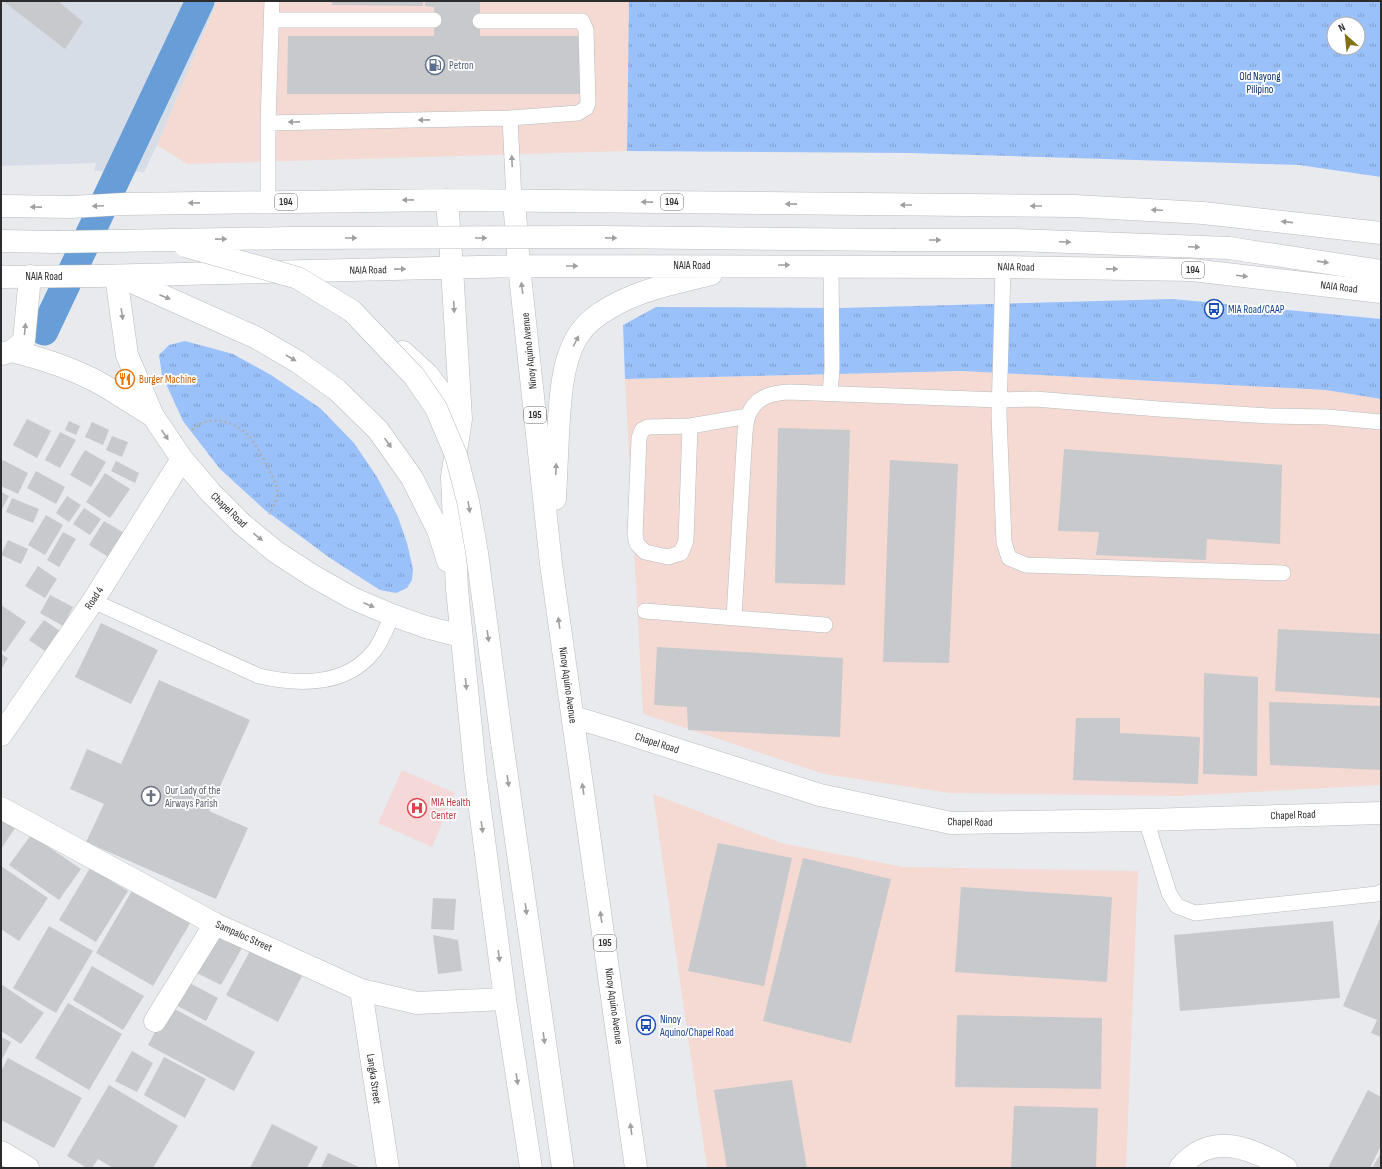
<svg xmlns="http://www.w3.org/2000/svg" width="1382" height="1169" viewBox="0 0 1382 1169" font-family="'Sofia Sans Condensed',sans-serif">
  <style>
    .commercial { fill: #f4dad3 }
    .built { fill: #d7dde7 }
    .medical { fill: #f4d9d8 }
    .grass { fill: url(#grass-tufts); fill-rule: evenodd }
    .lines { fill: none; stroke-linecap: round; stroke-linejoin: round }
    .canal { stroke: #679ed7; stroke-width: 29 }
    .building { fill: #c7c9cd }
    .service-casing { stroke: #b8bbbe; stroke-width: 16 }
    .minor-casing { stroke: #b8bbbe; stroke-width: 23 }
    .primary-casing { stroke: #b8bbbe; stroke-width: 23 }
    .motorway-casing { stroke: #b8bbbe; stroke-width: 23 }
    .path { stroke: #aeafb3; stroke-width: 2.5; stroke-dasharray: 2 3; stroke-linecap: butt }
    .service { stroke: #fff; stroke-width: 15 }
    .minor { stroke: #fff; stroke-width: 22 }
    .primary { stroke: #fff; stroke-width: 22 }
    .motorway { stroke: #fff; stroke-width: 22 }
    .motorway-bridge-casing { stroke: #b8bbbe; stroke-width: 23; stroke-linecap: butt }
    .motorway-bridge { stroke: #fff; stroke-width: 22 }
    .oneway { fill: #a0a0a1 }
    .labels { text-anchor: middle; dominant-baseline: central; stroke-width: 3.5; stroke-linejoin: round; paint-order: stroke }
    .shield { fill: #fff; stroke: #6b6b6d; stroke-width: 1 }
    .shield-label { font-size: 10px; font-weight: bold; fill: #2c2c2e }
    .service-label { font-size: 11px; fill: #4e5e75; stroke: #fff; text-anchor: start }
    .park-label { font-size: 11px; fill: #0a3169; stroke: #fff }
    .street-label { font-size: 11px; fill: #2c2c2e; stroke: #fff }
    .transit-label { font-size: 11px; fill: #164399; stroke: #fff; text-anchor: start }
    .food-label { font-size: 11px; fill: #c56008; stroke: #fff; text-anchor: start }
    .worship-label { font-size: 11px; fill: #5b616d; stroke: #fff; text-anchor: start }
    .health-label { font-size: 11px; fill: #be3a42; stroke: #fff; text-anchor: start }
  </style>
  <defs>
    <pattern id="grass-tufts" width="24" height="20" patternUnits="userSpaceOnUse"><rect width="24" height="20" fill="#9bc1fa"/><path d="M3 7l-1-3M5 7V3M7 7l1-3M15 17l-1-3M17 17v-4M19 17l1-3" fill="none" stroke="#7f9dcb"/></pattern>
  </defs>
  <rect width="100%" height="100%" fill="#e8eaee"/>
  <path class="commercial" d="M217,1H629L627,151L187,164L157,145Z
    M962,371L1326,390L1381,399V785L1178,796L950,793L824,774L643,714L625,379Z
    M653,794L781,843L903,867L1138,871L1126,1168H707Z"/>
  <path class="built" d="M1,1H217L157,145L144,172L94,171L96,163L1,166Z"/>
  <path class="medical" d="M402,770L455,793L432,847L378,823Z"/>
  <path class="grass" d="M629,1H1381V177L1299,165L910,153L627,151ZM1334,24H1358V48H1334Z
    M1173,299L1381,319V399L1326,390L962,371L625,379L623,325L656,307L840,308Z
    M185,341L233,354L271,375L320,408L354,443L377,477L398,517L407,543L413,569L412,580L407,588L396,593L380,590L330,558L265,510L220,469L183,421L162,375L159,355L169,345Z"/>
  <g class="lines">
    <path class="canal" d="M44,331L200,1"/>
  </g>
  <path class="building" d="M3,1H58L83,22L65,49Z
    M332,1H423V6L332,5Z
    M425,1H480V36H584L583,94H287L288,36H434V7L425,6Z
    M27,419L51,431L37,458L13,445Z
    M69,421L80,426L76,435L65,430Z
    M92,422L109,430L103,445L85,437Z
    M778,428L850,430L845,585L775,583Z
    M60,432L76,440L60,468L45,460Z
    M112,436L128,442L122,457L106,450Z
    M1064,449L1282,465L1280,544L1207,539L1206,560L1096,555L1099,532L1058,531Z
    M85,450L106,462L91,487L70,475Z
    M3,460L28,473L18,494L1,486V464Z
    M890,460L958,464L949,663L883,662Z
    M116,461L139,473L135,483L111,471Z
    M36,471L65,487L56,504L27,488Z
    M105,473L130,489L110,518L86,502Z
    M1,492L9,496L1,511Z
    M67,496L81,505L69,522L56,513Z
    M12,498L39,509L33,523L6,512Z
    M84,508L101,519L90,535L73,524Z
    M46,515L63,525L45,555L28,545Z
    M104,521L126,534L110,558L89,545Z
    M63,532L76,539L59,567L47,560Z
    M8,540L28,549L21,564L1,555Z
    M38,566L57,579L45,598L25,586Z
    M50,595L73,607L63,626L40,613Z
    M1,605L26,622L5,652L1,649Z
    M44,620L60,631L45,651L29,640Z
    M101,623L158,650L131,704L75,677Z
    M1278,629L1381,634V698L1275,691Z
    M657,647L843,658L840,737L688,730L687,707L654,705Z
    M1,654L8,658L1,670Z
    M1204,673L1258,677L1257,776L1203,774Z
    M159,680L250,720L209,811L248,828L216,899L86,842L104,804L70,789L87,749L121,764Z
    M1269,702L1381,706V770L1270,765Z
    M1076,718H1120V733L1200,737L1198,784L1073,780Z
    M1,813L17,825L1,849Z
    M31,835L81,869L59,900L9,865Z
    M718,843L792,858L764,986L688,971Z
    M803,858L891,879L851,1043L763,1021Z
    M1,866L48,898L19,941L1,929Z
    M90,868L128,891L96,942L59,920Z
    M137,882L195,915L153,986L96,953Z
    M961,887L1112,897L1107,982L955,972Z
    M433,898L456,899L454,930L431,929Z
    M1381,916V1037L1371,1033L1377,1020L1343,1006Z
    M1333,921L1340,998L1180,1011L1174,935Z
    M49,926L93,951L56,1013L13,988Z
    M215,934L242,948L221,985L195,972Z
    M433,935L458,940L462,971L438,974Z
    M251,949L302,976L278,1022L226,995Z
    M92,966L144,996L123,1030L73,1000Z
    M182,979L218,998L206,1021L170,1002Z
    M1,984L44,1013L21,1044L1,1031Z
    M68,1003L122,1034L89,1090L35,1058Z
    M169,1006L255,1052L234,1091L148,1045Z
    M957,1015L1102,1018L1101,1089L955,1087Z
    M1,1037L11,1042L1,1061Z
    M132,1051L153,1063L137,1092L115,1081Z
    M164,1057L206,1079L185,1118L144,1095Z
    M8,1058L82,1098L54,1148L1,1120V1071Z
    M792,1080L807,1168H727L714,1090Z
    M109,1085L178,1126L153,1168H113L98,1159L92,1168H87L67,1156Z
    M1368,1090L1381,1097V1146L1370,1168H1328Z
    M1014,1106L1098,1108L1096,1168H1011Z
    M272,1124L318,1147L307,1168H250Z
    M328,1153L361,1168H321Z
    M1381,1153V1168H1372Z"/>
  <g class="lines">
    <g class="service-casing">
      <path id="service" d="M271,20H434
        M480,21H582L586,30L588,103L586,108L578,113L510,118
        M268,123L510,118L514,200
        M268,202V123L272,1
        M1003,267L999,415L1004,542L1009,558L1026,565L1283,573
        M830,393L832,369L831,266
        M690,426L686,541L681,553L668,557L645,552L637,544L635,535L639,438L642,430L648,427L690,426L748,416
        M93,601L259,676C299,685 346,687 374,651C382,641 387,627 392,615
        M645,611L825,625
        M734,617L745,432C746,427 746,421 748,416C755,397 771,393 789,392L999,400L1035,399L1159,409L1269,416L1327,417L1381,422
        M1146,820L1169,893L1177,906L1195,913L1377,894L1381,892"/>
    </g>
    <g class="minor-casing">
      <path id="minor" d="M116,276L127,355L153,416L182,459L211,493L242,524L276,552L313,576L352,598L392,615L426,627L461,636
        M12,351C44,359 75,369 103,385C120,395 136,406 153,416
        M2,354L12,351L24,341L30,276
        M573,717L610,728L820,795L951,823L1146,820L1381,813
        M1,735L93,601L182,459
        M1,808L215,924L361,990L417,1003L505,999
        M361,990L388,1168
        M155,1021L215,924
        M1,1152L28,1168
        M1180,1168C1211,1130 1251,1148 1286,1168"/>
    </g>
    <g class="primary-casing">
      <path id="primary" d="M447,200L452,268L461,419L452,477L457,589L476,779L505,999L531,1168
        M514,200L519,266L551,564L636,1168
        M1,206L71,207L124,204L447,200L1075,206L1203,213L1381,233
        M1,277L96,276L519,266L1003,267L1192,270L1381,292
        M123,278L257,338L298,362L337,390L378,430L412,478L438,530L448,561
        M403,352L427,374L461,419
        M555,499C556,478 557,456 558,435C560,403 561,356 582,330C591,318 605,310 618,303C647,288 679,282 711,274"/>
    </g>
    <g class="motorway-casing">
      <path id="motorway" d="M896,240H1015L1229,248L1381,271
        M1,241L56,242
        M502,742L563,1168"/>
    </g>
    <path class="path" d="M192,430C195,427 198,424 202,423C218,417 235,423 247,434C255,442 263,458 268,468C272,476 278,485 277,494C277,501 273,508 269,514"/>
    <use href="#service" class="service"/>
    <use href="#minor" class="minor"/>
    <use href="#primary" class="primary"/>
    <use href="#motorway" class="motorway"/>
    <g class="motorway-bridge-casing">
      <path id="motorway-bridge" d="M56,242L292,238L601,237L896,240
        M185,246L298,278L352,311L414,376L436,408L456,455L468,501L477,553L502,742"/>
    </g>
    <use href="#motorway-bridge" class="motorway-bridge"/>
  </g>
  <defs><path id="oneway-solid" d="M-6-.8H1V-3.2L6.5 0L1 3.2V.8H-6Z"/></defs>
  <g class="oneway">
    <use href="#oneway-solid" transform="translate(424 120) rotate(179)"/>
    <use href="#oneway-solid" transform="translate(294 122) rotate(179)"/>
    <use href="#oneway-solid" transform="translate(512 161) rotate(-92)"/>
    <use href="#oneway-solid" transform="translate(408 200) rotate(179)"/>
    <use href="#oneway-solid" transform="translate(647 202) rotate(-179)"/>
    <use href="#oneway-solid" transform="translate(194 203) rotate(179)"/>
    <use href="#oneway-solid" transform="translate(791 204) rotate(-179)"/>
    <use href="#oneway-solid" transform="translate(906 205) rotate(-180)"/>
    <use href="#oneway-solid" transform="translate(98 206) rotate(177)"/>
    <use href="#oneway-solid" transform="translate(1036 206) rotate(-180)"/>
    <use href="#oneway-solid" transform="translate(36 207) rotate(-179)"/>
    <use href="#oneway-solid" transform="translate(1157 210) rotate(-177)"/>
    <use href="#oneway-solid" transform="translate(1287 222) rotate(-174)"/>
    <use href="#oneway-solid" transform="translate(351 238)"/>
    <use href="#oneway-solid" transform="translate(481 238)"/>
    <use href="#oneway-solid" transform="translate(611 238) rotate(1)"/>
    <use href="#oneway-solid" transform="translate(221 239) rotate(-1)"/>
    <use href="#oneway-solid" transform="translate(935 240)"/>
    <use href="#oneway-solid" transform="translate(1065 242) rotate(2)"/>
    <use href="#oneway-solid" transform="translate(1194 247) rotate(2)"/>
    <use href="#oneway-solid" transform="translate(1323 262) rotate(8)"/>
    <use href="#oneway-solid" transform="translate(784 265)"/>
    <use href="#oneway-solid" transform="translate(572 266)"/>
    <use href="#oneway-solid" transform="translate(400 269) rotate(-1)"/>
    <use href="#oneway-solid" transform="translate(1112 269) rotate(1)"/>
    <use href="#oneway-solid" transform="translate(1242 276) rotate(7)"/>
    <use href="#oneway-solid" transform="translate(522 288) rotate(-97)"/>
    <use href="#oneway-solid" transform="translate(165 297) rotate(23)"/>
    <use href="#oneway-solid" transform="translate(454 307) rotate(87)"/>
    <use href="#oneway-solid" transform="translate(122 314) rotate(82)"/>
    <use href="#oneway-solid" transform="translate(25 329) rotate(-84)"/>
    <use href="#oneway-solid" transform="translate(576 341) rotate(-62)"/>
    <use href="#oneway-solid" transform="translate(291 358) rotate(30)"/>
    <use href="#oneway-solid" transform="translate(165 435) rotate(56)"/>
    <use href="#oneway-solid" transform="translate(388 443) rotate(55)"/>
    <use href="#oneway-solid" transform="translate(556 469) rotate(-87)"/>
    <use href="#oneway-solid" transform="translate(469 507) rotate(80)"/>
    <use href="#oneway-solid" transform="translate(258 537) rotate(39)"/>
    <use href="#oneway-solid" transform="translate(369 605) rotate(23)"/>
    <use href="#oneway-solid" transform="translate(559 623) rotate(-98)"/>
    <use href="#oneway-solid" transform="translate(488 636) rotate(82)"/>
    <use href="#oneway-solid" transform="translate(466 684) rotate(84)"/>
    <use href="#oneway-solid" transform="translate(508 781) rotate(82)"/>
    <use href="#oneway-solid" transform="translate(583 789) rotate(-98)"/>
    <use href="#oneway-solid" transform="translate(482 827) rotate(82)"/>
    <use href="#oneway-solid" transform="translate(526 909) rotate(82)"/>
    <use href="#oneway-solid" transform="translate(601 917) rotate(-98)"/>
    <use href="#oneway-solid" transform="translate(499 956) rotate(82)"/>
    <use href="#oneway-solid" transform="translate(544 1038) rotate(82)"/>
    <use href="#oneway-solid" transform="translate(517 1079) rotate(81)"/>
    <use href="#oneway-solid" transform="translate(631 1129) rotate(-98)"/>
  </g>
  <defs>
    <g id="fuel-ring" transform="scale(1)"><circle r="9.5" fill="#fff" stroke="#5c6f8a" stroke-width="1.5"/><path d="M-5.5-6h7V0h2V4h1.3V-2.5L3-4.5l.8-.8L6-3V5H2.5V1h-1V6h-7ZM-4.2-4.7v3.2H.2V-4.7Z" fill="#5c6f8a"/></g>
    <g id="bus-ring" transform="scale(1)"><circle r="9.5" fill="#fff" stroke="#1a4fb4" stroke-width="1.5"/><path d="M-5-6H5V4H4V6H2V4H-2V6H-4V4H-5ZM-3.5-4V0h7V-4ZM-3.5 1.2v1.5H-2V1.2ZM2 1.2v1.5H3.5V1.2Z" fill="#1a4fb4"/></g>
    <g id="restaurant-ring" transform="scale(1)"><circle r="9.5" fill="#fff" stroke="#e8710a" stroke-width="1.5"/><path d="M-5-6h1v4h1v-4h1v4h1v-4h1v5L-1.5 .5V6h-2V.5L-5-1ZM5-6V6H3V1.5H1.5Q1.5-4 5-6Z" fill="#e8710a"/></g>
    <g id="church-ring" transform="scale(1)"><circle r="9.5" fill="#fff" stroke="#6b7280" stroke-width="1.5"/><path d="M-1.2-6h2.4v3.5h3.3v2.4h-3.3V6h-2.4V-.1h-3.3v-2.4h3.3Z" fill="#6b7280"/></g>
    <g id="hospital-ring" transform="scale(1)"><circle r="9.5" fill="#fff" stroke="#e0444e" stroke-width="1.5"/><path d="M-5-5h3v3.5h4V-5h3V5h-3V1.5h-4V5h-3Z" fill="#e0444e"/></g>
  </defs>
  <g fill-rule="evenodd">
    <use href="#fuel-ring" x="435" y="65"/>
    <use href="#bus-ring" x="1214" y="309"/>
    <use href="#restaurant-ring" x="125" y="379"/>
    <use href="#church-ring" x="151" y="796"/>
    <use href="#hospital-ring" x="417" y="808"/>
    <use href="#bus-ring" x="646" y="1025"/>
  </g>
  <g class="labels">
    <g class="shield">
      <rect x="275" y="194" width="22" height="16" rx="3"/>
      <rect x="661" y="194" width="22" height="16" rx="3"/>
      <rect x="1182" y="262" width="22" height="16" rx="3"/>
      <rect x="524" y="407" width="22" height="16" rx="3"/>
      <rect x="594" y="935" width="22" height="16" rx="3"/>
    </g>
    <g class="shield-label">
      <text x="286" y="202">194</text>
      <text x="672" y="202">194</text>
      <text x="1193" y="270">194</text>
      <text x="535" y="415">195</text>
      <text x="605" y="943">195</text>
    </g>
    <g class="service-label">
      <text x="449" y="65">Petron</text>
    </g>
    <g class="park-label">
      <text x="1260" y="76">Old Nayong<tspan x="1260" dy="13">Pilipino</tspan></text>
    </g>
    <g class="street-label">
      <text x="692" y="265">NAIA Road</text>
      <text transform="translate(1016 267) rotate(1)">NAIA Road</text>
      <text transform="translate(368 270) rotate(-1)">NAIA Road</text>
      <text x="44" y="276">NAIA Road</text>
      <text transform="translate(1339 287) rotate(7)">NAIA Road</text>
      <text transform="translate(529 351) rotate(-96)">Ninoy Aquino Avenue</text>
      <text transform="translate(229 510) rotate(44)">Chapel Road</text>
      <text transform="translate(94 598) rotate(-57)">Road 4</text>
      <text transform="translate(568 685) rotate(82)">Ninoy Aquino Avenue</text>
      <text transform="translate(657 743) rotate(18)">Chapel Road</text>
      <text transform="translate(1293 815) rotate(-2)">Chapel Road</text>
      <text transform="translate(970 822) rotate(1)">Chapel Road</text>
      <text transform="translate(244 936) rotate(24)">Sampaloc Street</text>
      <text transform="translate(614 1006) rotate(82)">Ninoy Aquino Avenue</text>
      <text transform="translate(374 1079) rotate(82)">Langka Street</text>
    </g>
    <g class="transit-label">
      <text x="1228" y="309">MIA Road/CAAP</text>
      <text x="660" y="1019">Ninoy<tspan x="660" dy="13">Aquino/Chapel Road</tspan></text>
    </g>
    <g class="food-label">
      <text x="139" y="379">Burger Machine</text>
    </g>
    <g class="worship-label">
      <text x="165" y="790">Our Lady of the<tspan x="165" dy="13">Airways Parish</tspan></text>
    </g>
    <g class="health-label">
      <text x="431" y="802">MIA Health<tspan x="431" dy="13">Center</tspan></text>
    </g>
  </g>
  <rect width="1382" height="1169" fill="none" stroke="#2c2c2e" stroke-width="4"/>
  <g transform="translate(1346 36) rotate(333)"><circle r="19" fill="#ffffff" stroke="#ababab"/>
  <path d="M0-3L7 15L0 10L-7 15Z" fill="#827214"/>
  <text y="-6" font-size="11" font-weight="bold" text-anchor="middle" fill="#2c2c2e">N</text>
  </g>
</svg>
